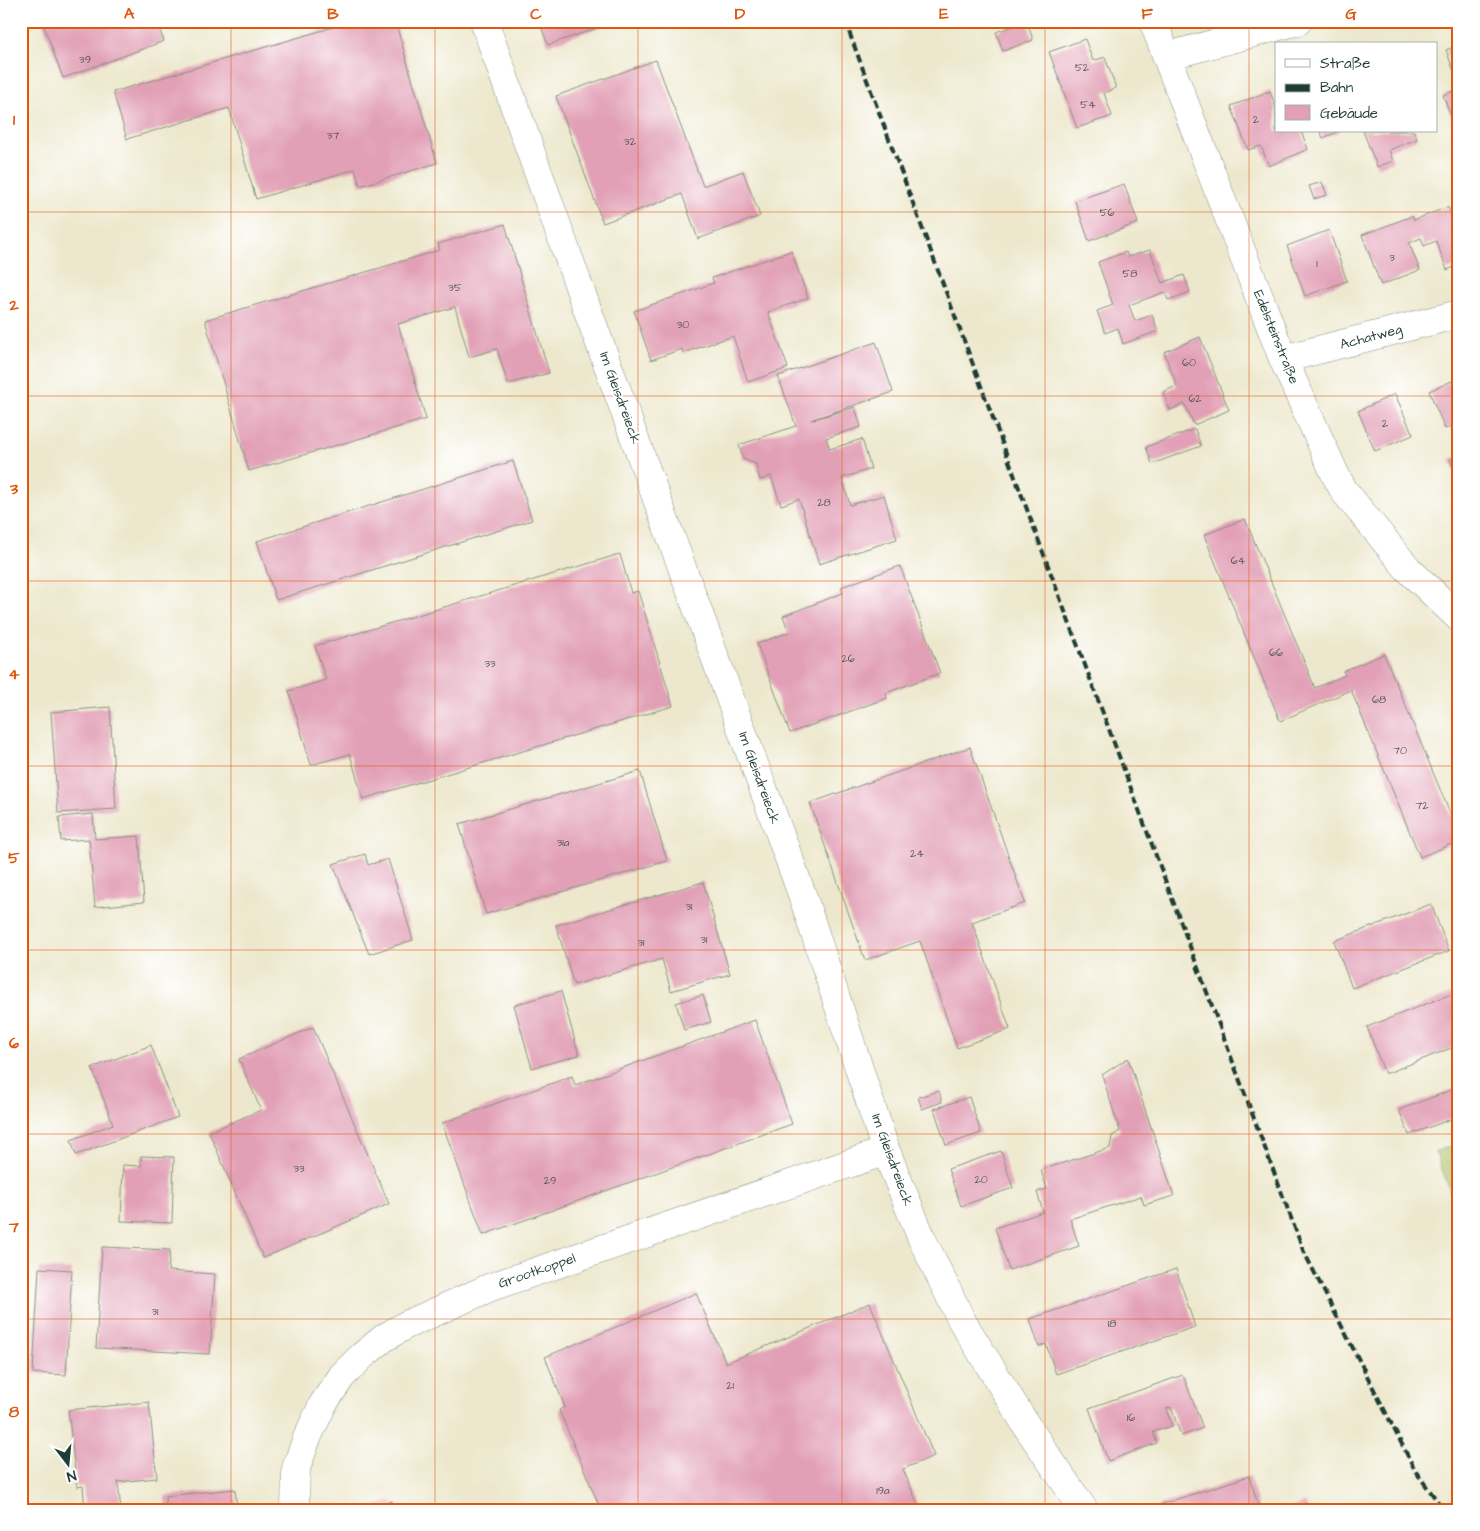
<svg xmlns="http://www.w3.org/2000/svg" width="1480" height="1531" viewBox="0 0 1480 1531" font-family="'Architects Daughter',sans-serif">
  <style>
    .green { fill: #a9bd61; stroke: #647d4a }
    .building { fill: #e2a0b6 }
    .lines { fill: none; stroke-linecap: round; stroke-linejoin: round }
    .minor-casing { stroke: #869280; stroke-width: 29 }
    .minor { stroke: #fff; stroke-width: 28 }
    .rail { stroke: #1f3d34; stroke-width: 4; stroke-dasharray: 8 4; stroke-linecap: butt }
    .grid { fill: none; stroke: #de580e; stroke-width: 1; stroke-opacity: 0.55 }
    .labels { text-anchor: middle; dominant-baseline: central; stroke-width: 4; stroke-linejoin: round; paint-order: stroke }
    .number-label { font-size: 11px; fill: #505654 }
    .street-label { font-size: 14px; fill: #1f3d34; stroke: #fff }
    .neatline { fill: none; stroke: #de580e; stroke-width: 2 }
    .grid-label { font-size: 16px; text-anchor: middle; font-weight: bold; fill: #de580e }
  </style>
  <rect width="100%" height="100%" fill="#fff"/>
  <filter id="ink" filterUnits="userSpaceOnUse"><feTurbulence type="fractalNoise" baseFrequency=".02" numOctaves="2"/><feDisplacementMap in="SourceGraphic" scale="10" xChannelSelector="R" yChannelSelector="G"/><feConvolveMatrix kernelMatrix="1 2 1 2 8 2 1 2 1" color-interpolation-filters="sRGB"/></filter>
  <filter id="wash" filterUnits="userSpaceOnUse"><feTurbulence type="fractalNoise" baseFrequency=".0096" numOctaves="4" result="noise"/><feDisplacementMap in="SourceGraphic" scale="20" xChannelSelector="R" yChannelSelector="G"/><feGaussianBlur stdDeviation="1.12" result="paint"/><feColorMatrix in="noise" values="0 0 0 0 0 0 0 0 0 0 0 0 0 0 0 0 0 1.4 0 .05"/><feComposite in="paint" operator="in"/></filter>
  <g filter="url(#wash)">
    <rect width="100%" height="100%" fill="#ede8cd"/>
    <path class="green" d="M1459,1143V1214L1435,1152Z"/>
    <g id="blocks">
      <path class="building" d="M42,21H156L164,41L63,78Z
        M354,21H395L437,163L360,186L355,169L256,199L229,108L127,139L113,92Z
        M539,21H615V22L548,45Z
        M1027,21L1033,40L1003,51L996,32Z
        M1085,39L1093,61L1105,57L1116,88L1104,93L1112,116L1077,128L1049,52Z
        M1459,45V85L1446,50Z
        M656,60L703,186L743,171L760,216L698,239L682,194L603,223L556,96Z
        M1459,89V124L1454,125L1443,95Z
        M1270,91L1276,108V131H1301L1308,149L1269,166L1261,146L1248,150L1231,106Z
        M1320,131H1340L1323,138Z
        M1363,131H1414L1417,139L1389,150L1393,161L1377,167Z
        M1322,182L1327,195L1314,199L1309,186Z
        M1124,184L1138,223L1089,241L1075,201Z
        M1448,207L1453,221L1459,219V265L1447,270L1436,241L1424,246L1421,238L1409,243L1420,270L1381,285L1362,235L1412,216L1414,220Z
        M505,224L549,373L508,384L497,349L469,357L455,307L398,324L426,419L249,471L205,320L440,250L438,244Z
        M1329,230L1347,281L1305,296L1287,246Z
        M1150,250L1162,283L1184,275L1190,292L1168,300L1165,292L1129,305L1135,321L1152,315L1158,331L1123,344L1118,328L1105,333L1097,311L1113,305L1098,262L1126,252L1128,257Z
        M791,251L808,298L768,312L788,368L748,382L733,336L683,353L682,349L651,360L634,311L714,283L712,278Z
        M1200,337L1229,410L1194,425L1185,404L1170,410L1163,392L1177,386L1164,352Z
        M876,342L893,392L811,420L855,407L861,427L826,438L830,449L862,439L871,469L842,478L850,505L884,495L897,539L819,564L799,499L781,505L771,476L760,480L756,464L743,459L739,445L796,426L778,376Z
        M1459,378V423L1445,429L1429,391Z
        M1395,394L1413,435L1375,451L1358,411Z
        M1195,429L1201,446L1152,464L1146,447Z
        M1459,456V471L1455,473L1450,459Z
        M513,461L532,520L276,600L257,541Z
        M1245,519L1315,688L1345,675L1343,671L1384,654L1459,835V841L1420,857L1351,690L1280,721L1204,535Z
        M620,554L631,593L638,591L673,706L363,799L350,754L311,765L289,691L326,680L315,646Z
        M900,566L940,673L886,693L887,698L790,733L757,644L789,632L783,616L843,593L841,587Z
        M110,707L116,809L58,813L51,712Z
        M970,747L1025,903L972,922L1010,1029L957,1048L920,941L865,960L810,803Z
        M640,771L667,861L486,914L459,824Z
        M93,814L95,839L139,836L144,902L95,907L89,839L61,841L59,817Z
        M365,854L368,865L388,859L413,940L369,954L333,864Z
        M703,882L730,974L671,991L662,959L574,985L556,925Z
        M1431,904L1449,951L1352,988L1334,941Z
        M561,991L579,1055L532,1068L514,1005Z
        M1459,991V1045L1385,1074L1367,1027Z
        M703,995L711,1022L684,1030L676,1003Z
        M755,1020L792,1124L483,1235L442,1123L572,1076L575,1085Z
        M313,1027L389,1204L263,1258L209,1132L261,1110L239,1059Z
        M151,1045L178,1117L76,1155L71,1140L113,1124L92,1068Z
        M1128,1058L1174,1196L1144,1205L1141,1196L1070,1219L1079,1246L1009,1270L995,1228L1043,1212L1037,1192L1047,1189L1041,1170L1110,1148L1112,1136L1120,1131L1102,1075Z
        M1459,1087V1116L1409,1135L1399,1110Z
        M939,1091L942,1102L922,1109L918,1097Z
        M969,1097L981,1133L946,1145L934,1109Z
        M1001,1151L1013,1188L961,1206L948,1169Z
        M141,1156L174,1157L172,1223L121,1221L123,1165L141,1166Z
        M102,1247L170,1250L168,1271L215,1274L210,1354L96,1348Z
        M39,1268L72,1270L66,1375L33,1373Z
        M1176,1269L1195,1327L1056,1374L1046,1344L1039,1347L1030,1319Z
        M696,1293L726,1363L870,1303L934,1456L903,1469L920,1510H601L559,1410L565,1407L545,1357Z
        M1183,1375L1203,1428L1181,1436L1171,1407L1166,1409L1172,1426L1153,1432L1157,1443L1108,1461L1089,1408Z
        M149,1402L157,1478L118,1482L121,1510H85L83,1486L77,1487L68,1410Z
        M1249,1476L1260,1510H1160L1159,1505Z
        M235,1489L237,1510H166L165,1496Z
        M392,1501L395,1510H364V1509Z
        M1306,1503L1308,1510H1288V1509Z"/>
    </g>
  </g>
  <g filter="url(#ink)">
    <use href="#blocks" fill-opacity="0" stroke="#869280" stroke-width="1"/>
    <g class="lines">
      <g class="minor-casing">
        <path id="minor" d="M484,21L582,295L803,897L886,1151L922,1239L962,1321L1028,1428L1084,1510
          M1153,21L1283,359L1335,474L1344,491L1408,569L1459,618
          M1168,56L1298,21
          M1283,359L1459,314
          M295,1510L296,1468L307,1438L323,1404L342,1376L362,1356L384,1338L406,1325L491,1287L886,1151"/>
      </g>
      <use href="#minor" class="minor"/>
      <path class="rail" d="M845,21L1303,1250L1416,1472L1444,1510
        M21,792V845"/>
    </g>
  </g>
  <path class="grid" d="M231,21V1510M435,21V1510M638,21V1510M842,21V1510M1045,21V1510M1249,21V1510M21,212H1459M21,396H1459M21,581H1459M21,766H1459M21,950H1459M21,1134H1459M21,1319H1459"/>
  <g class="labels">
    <g class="number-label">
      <text x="85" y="59">39</text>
      <text x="1082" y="67">52</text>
      <text x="1088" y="104">54</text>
      <text x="1256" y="119">2</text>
      <text x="333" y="135">37</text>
      <text x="630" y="141">32</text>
      <text x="1107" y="212">56</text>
      <text x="1392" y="257">3</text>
      <text x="1317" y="263">1</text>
      <text x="1130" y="273">58</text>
      <text x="455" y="287">35</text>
      <text x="683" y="324">30</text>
      <text x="1189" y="362">60</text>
      <text x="1195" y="398">62</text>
      <text x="1385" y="423">2</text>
      <text x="824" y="502">28</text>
      <text x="1238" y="560">64</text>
      <text x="1276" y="652">66</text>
      <text x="848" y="658">26</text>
      <text x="490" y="663">33</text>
      <text x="1379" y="699">68</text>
      <text x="1400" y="750">70</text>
      <text x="1422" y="805">72</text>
      <text x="563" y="842">31a</text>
      <text x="917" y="853">24</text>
      <text x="689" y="906">31</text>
      <text x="704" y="939">31</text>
      <text x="641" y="942">31</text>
      <text x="299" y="1168">33</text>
      <text x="981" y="1179">20</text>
      <text x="550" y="1180">29</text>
      <text x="155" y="1311">31</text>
      <text x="1112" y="1323">18</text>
      <text x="730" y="1385">21</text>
      <text x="1131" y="1417">16</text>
      <text x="883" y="1490">19a</text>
    </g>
    <g class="street-label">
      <text transform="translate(1276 337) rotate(68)">Edelsteinstraße</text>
      <text transform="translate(1371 337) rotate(-15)">Achatweg</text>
      <text transform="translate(620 398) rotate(70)">Im Gleisdreieck</text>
      <text transform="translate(759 778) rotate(70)">Im Gleisdreieck</text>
      <text transform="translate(892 1160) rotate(70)">Im Gleisdreieck</text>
      <text transform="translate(537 1271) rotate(-19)">Grootkoppel</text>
    </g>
  </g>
  <rect width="1480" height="1531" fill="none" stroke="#fff" stroke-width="55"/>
  <rect x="1275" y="42" width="162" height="90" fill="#ffffff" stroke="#a5b1ae"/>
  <rect x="1285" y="59" width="25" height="8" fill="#ffffff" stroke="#a5b1ae"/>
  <text x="1320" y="68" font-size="15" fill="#1f3d34">Straße</text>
  <rect x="1285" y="84" width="25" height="8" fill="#1f3d34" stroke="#a5b1ae"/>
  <text x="1320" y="92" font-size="15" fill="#1f3d34">Bahn</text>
  <rect x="1285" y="105" width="25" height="15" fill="#e2a0b6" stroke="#a5b1ae"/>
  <text x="1320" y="118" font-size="15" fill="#1f3d34">Gebäude</text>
  <g transform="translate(68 1464) rotate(164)" stroke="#ffffff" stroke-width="4" paint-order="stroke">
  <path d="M0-4L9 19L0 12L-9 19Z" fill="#1f3d34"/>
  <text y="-8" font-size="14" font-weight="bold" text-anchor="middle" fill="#1f3d34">N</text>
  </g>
  <rect x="28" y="28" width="1424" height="1476" class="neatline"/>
  <g class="grid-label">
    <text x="129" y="19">A</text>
    <text x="333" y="19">B</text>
    <text x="536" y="19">C</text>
    <text x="740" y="19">D</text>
    <text x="944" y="19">E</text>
    <text x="1147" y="19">F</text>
    <text x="1351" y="19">G</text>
    <text x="14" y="125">1</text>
    <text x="14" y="310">2</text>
    <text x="14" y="494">3</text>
    <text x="14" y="679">4</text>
    <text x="14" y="863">5</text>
    <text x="14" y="1048">6</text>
    <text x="14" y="1232">7</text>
    <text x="14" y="1417">8</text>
  </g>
</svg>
